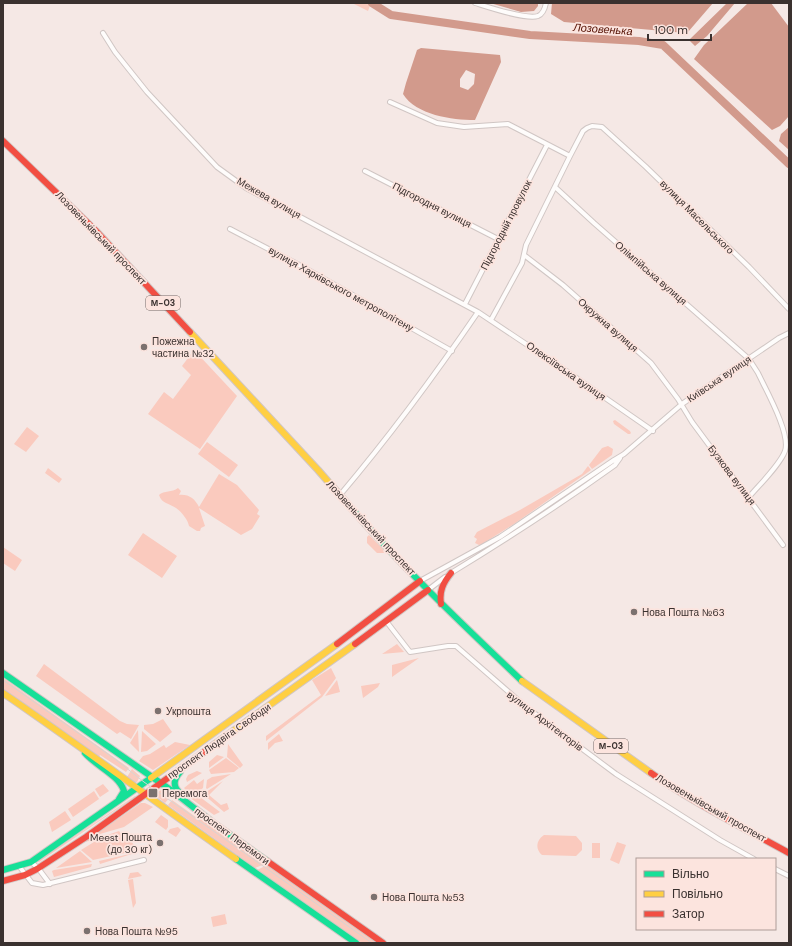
<svg xmlns="http://www.w3.org/2000/svg" width="792" height="946" viewBox="0 0 792 946" font-family="'DM Sans',sans-serif">
  <style>
    .green { fill: #facabe }
    .water { fill: #d29a8c; fill-rule: evenodd }
    .lines { fill: none; stroke-linecap: round; stroke-linejoin: round }
    .river { stroke: #d29a8c; stroke-width: 8 }
    .street-casing { stroke: #d0c6c4; stroke-width: 6 }
    .fast-casing { stroke: #d0c6c4; stroke-width: 8 }
    .slow-casing { stroke: #d0c6c4; stroke-width: 8 }
    .jam-casing { stroke: #d0c6c4; stroke-width: 8 }
    .street { stroke: #fefcfb; stroke-width: 4 }
    .fast { stroke: #16e098; stroke-width: 6 }
    .slow { stroke: #ffcf43; stroke-width: 6 }
    .jam { stroke: #f24e42; stroke-width: 6 }
    .tram { stroke: #d7d4d3; stroke-width: 1 }
    .poi-dot { fill: #7b716f; stroke: #fce4de; stroke-width: 1.5 }
    .labels { text-anchor: middle; dominant-baseline: central; stroke-width: 3.5; stroke-linejoin: round; paint-order: stroke }
    .shield { fill: #fce4de; stroke: #746764; stroke-width: 1 }
    .shield-label { font-size: 9px; font-weight: bold; fill: #3a312f }
    .street-label { font-size: 10px; fill: #3a312f; stroke: #fce4de }
    .poi-label { font-size: 10px; fill: #3a312f; stroke: #fce4de; text-anchor: start }
    .water-label { font-size: 11px; font-style: italic; fill: #530f01; stroke: #fce4de }
  </style>
  <rect width="100%" height="100%" fill="#f5e8e5"/>
  <path class="green" d="M352,3H371L368,11Z
    M194,350L237,396L200,449L148,414L164,392L173,399L191,375L182,366Z
    M615,420L630,431L631,433L630,434H628L614,424L613,421Z
    M27,427L39,436L26,452L14,444Z
    M207,442L238,465L229,477L198,454Z
    M608,446L613,449L612,455L592,469L589,465L602,448Z
    M588,466L591,470L514,524L482,544L479,545L475,543L477,539L474,537L477,532L520,510L582,474Z
    M48,468L62,479L59,483L45,473Z
    M219,474L237,485L259,510L257,514L260,516L252,529L241,535L199,508L205,526L201,528L200,531H197L189,526C188,520 181,511 176,508C169,503 162,504 159,495C164,490 172,493 178,488L181,491L179,495C189,494 195,499 199,507Z
    M544,510L545,511L482,552L481,551Z
    M143,533L177,556L162,578L128,555Z
    M369,535L383,549L384,553H377L367,543V537Z
    M3,547L22,560L15,571L3,563Z
    M397,644L404,652L382,654Z
    M419,658L392,677V665Z
    M44,664L120,721L127,724L139,725L131,739L120,732L117,734L36,676Z
    M331,668L336,678L322,697L266,741V736L321,695L312,680Z
    M3,678L129,768L126,772L100,755L99,757L3,689Z
    M337,680L340,692L325,696Z
    M380,683L378,687L363,698L361,686Z
    M163,719L172,732L160,742L144,729V725L153,724Z
    M138,730L139,752L130,743Z
    M142,731L156,744L147,751L141,752Z
    M279,734L283,741L275,743L268,750V743Z
    M175,742L190,745L153,770L139,761L143,756L150,754L164,745L166,748Z
    M228,744L243,765L240,768L227,757Z
    M217,755L224,757L209,768V762Z
    M226,758L239,768L234,772L211,774L209,770Z
    M132,769L140,776L137,782H134L127,777Z
    M197,771L202,773L187,782L186,779L188,775Z
    M231,774L207,789L206,788L207,780L212,777Z
    M204,779L203,788L199,791L188,792L184,788L194,780L197,784Z
    M223,781L209,795L221,805L227,803L229,809L224,812L203,794Z
    M103,784L109,791L100,797L95,789Z
    M162,790L171,796L165,803L156,796L159,791Z
    M94,791L99,799L73,817L68,809Z
    M196,794L220,812L214,815L186,795Z
    M135,796V797L39,862L38,861Z
    M172,800L200,820L202,818L265,864L255,868L168,805Z
    M141,803H145L153,807L124,827L100,834L89,841L84,842Z
    M65,811L71,820L52,832L49,822Z
    M161,815L168,820V827L166,830L155,822Z
    M178,827L181,830L176,837L168,832L170,829Z
    M119,831L125,839L128,837L137,849L125,853L93,860L81,850L102,837Z
    M544,835L576,836L582,843V850L576,856L542,855C535,849 536,840 544,835Z
    M617,842L626,845L619,864L610,860Z
    M592,843H600V858H592Z
    M80,851L92,862L56,868Z
    M137,851L138,852L100,864L99,861L125,855Z
    M92,864L91,867L54,877L52,871L54,870Z
    M267,865L378,943H362L257,870Z
    M138,872L142,876L128,879L130,873Z
    M133,879L136,903L133,908L128,880Z
    M225,914L227,924L213,927L211,917Z"/>
  <path class="water" d="M490,3H538V6L534,11L521,12Z
    M552,3H713L688,32L685,33L564,22L551,14Z
    M727,3H735L707,36L695,46L689,40Z
    M748,3H771L789,27V116L780,126L772,130L694,59L704,45Z
    M421,48L500,55L501,62L475,120C452,120 416,115 403,94L406,83L417,50ZM466,70L475,74L474,84L468,90L460,87V79Z
    M789,127V150L779,141L781,134Z"/>
  <g class="lines">
    <path class="river" d="M372,3L391,15L530,35L639,41L663,45L789,164"/>
    <g class="street-casing">
      <path id="street" d="M475,3C488,7 526,20 538,16C543,14 545,8 546,3
        M103,33L115,52L147,92L217,167L246,188L478,312L562,368L653,431
        M390,102L437,123L464,127L508,124L570,156
        M365,171L498,239
        M555,187L594,223L749,359L758,373C766,390 791,434 785,451C780,465 759,485 749,497
        M230,229L305,268L452,351
        M524,255L563,285L651,363L678,399L692,422L783,545
        M465,304L547,145
        M491,320L522,263L526,245L570,156L583,131L587,128L592,126L602,127L646,167L749,267L789,309
        M340,495C389,437 435,375 478,312
        M451,573C507,539 562,503 615,465L620,458
        M420,581L500,537L614,460L624,454L682,404L779,338L789,333
        M428,590L445,577
        M386,621L410,652L448,646H456L526,707L616,774L720,840L754,859
        M31,862L38,868L50,884
        M19,866L32,883L43,885L144,860
        M775,869L789,876"/>
    </g>
    <g class="fast-casing">
      <path id="fast" d="M345,501C400,565 461,623 522,681
        M3,673L175,793L212,822L267,861
        M85,753C96,766 119,775 124,791L119,799
        M180,772C174,779 172,786 180,793
        M236,859L356,943
        M3,870L31,862L151,778"/>
    </g>
    <g class="slow-casing">
      <path id="slow" d="M190,332L318,470L345,501
        M522,681L651,773
        M3,693C82,747 158,804 236,859
        M215,744L355,644
        M151,778L337,644"/>
    </g>
    <g class="jam-casing">
      <path id="jam" d="M3,141L96,231L190,332
        M441,604C439,591 443,583 451,573
        M337,644L420,581
        M355,644L428,590
        M651,773C694,803 742,827 789,853
        M267,861L383,943
        M3,881L25,875L37,869L86,837L215,744"/>
    </g>
    <use href="#street" class="street"/>
    <use href="#fast" class="fast"/>
    <use href="#slow" class="slow"/>
    <use href="#jam" class="jam"/>
    <path class="tram" d="M3,680L115,759L144,782L372,943"/>
  </g>
  <g class="poi-dot">
    <circle cx="144" cy="347" r="4"/>
    <circle cx="634" cy="612" r="4"/>
    <circle cx="158" cy="711" r="4"/>
    <rect x="148" y="788" width="10" height="10" rx="2"/>
    <circle cx="160" cy="843" r="4"/>
    <circle cx="374" cy="897" r="4"/>
    <circle cx="87" cy="931" r="4"/>
  </g>
  <g class="labels">
    <g class="shield">
      <rect x="146" y="296" width="34" height="14" rx="3"/>
      <rect x="594" y="739" width="34" height="14" rx="3"/>
    </g>
    <g class="shield-label">
      <text x="163" y="303">М-03</text>
      <text x="611" y="746">М-03</text>
    </g>
    <g class="street-label">
      <text transform="translate(269 198) rotate(30)">Межева вулиця</text>
      <text transform="translate(432 205) rotate(27)">Підгородня вулиця</text>
      <text transform="translate(697 217) rotate(45)">вулиця Масельського</text>
      <text transform="translate(506 225) rotate(-63)">Підгородній провулок</text>
      <text transform="translate(101 238) rotate(46)">Лозовеньківський проспект</text>
      <text transform="translate(651 273) rotate(41)">Олімпійська вулиця</text>
      <text transform="translate(341 289) rotate(29)">вулиця Харківського метрополітену</text>
      <text transform="translate(608 325) rotate(41)">Окружна вулиця</text>
      <text transform="translate(566 371) rotate(35)">Олексіївська вулиця</text>
      <text transform="translate(719 379) rotate(-34)">Київська вулиця</text>
      <text transform="translate(732 475) rotate(53)">Бузкова вулиця</text>
      <text transform="translate(371 528) rotate(47)">Лозовеньківський проспект</text>
      <text transform="translate(545 721) rotate(37)">вулиця Архітекторів</text>
      <text transform="translate(219 741) rotate(-35)">проспект Людвіга Свободи</text>
      <text transform="translate(711 808) rotate(30)">Лозовеньківський проспект</text>
      <text transform="translate(232 836) rotate(36)">проспект Перемоги</text>
    </g>
    <g class="poi-label">
      <text x="152" y="341">Пожежна<tspan x="152" dy="12">частина №32</tspan></text>
      <text x="642" y="612">Нова Пошта №63</text>
      <text x="166" y="711">Укрпошта</text>
      <text x="162" y="793">Перемога</text>
      <text x="152" y="837" text-anchor="end">Meest Пошта<tspan x="152" dy="12">(до 30 кг)</tspan></text>
      <text x="382" y="897">Нова Пошта №53</text>
      <text x="95" y="931">Нова Пошта №95</text>
    </g>
    <g class="water-label">
      <text transform="translate(603 29) rotate(4)">Лозовенька</text>
    </g>
  </g>
  <rect width="792" height="946" fill="none" stroke="#3a312f" stroke-width="8"/>
  <rect x="636" y="858" width="140" height="72" fill="#fce4de" stroke="#ae9c98"/>
  <rect x="644" y="871" width="20" height="6" fill="#16e098" stroke="#ae9c98"/>
  <text x="672" y="878" font-size="12" fill="#3a312f">Вільно</text>
  <rect x="644" y="891" width="20" height="6" fill="#ffcf43" stroke="#ae9c98"/>
  <text x="672" y="898" font-size="12" fill="#3a312f">Повільно</text>
  <rect x="644" y="911" width="20" height="6" fill="#f24e42" stroke="#ae9c98"/>
  <text x="672" y="918" font-size="12" fill="#3a312f">Затор</text>
  <path d="M648 34v6h63v-6" fill="none" stroke="#3a312f" stroke-width="2"/>
  <text x="654" y="34" font-size="12" fill="#3a312f" stroke="#fce4de" stroke-width="3" paint-order="stroke">100 m</text>
</svg>
